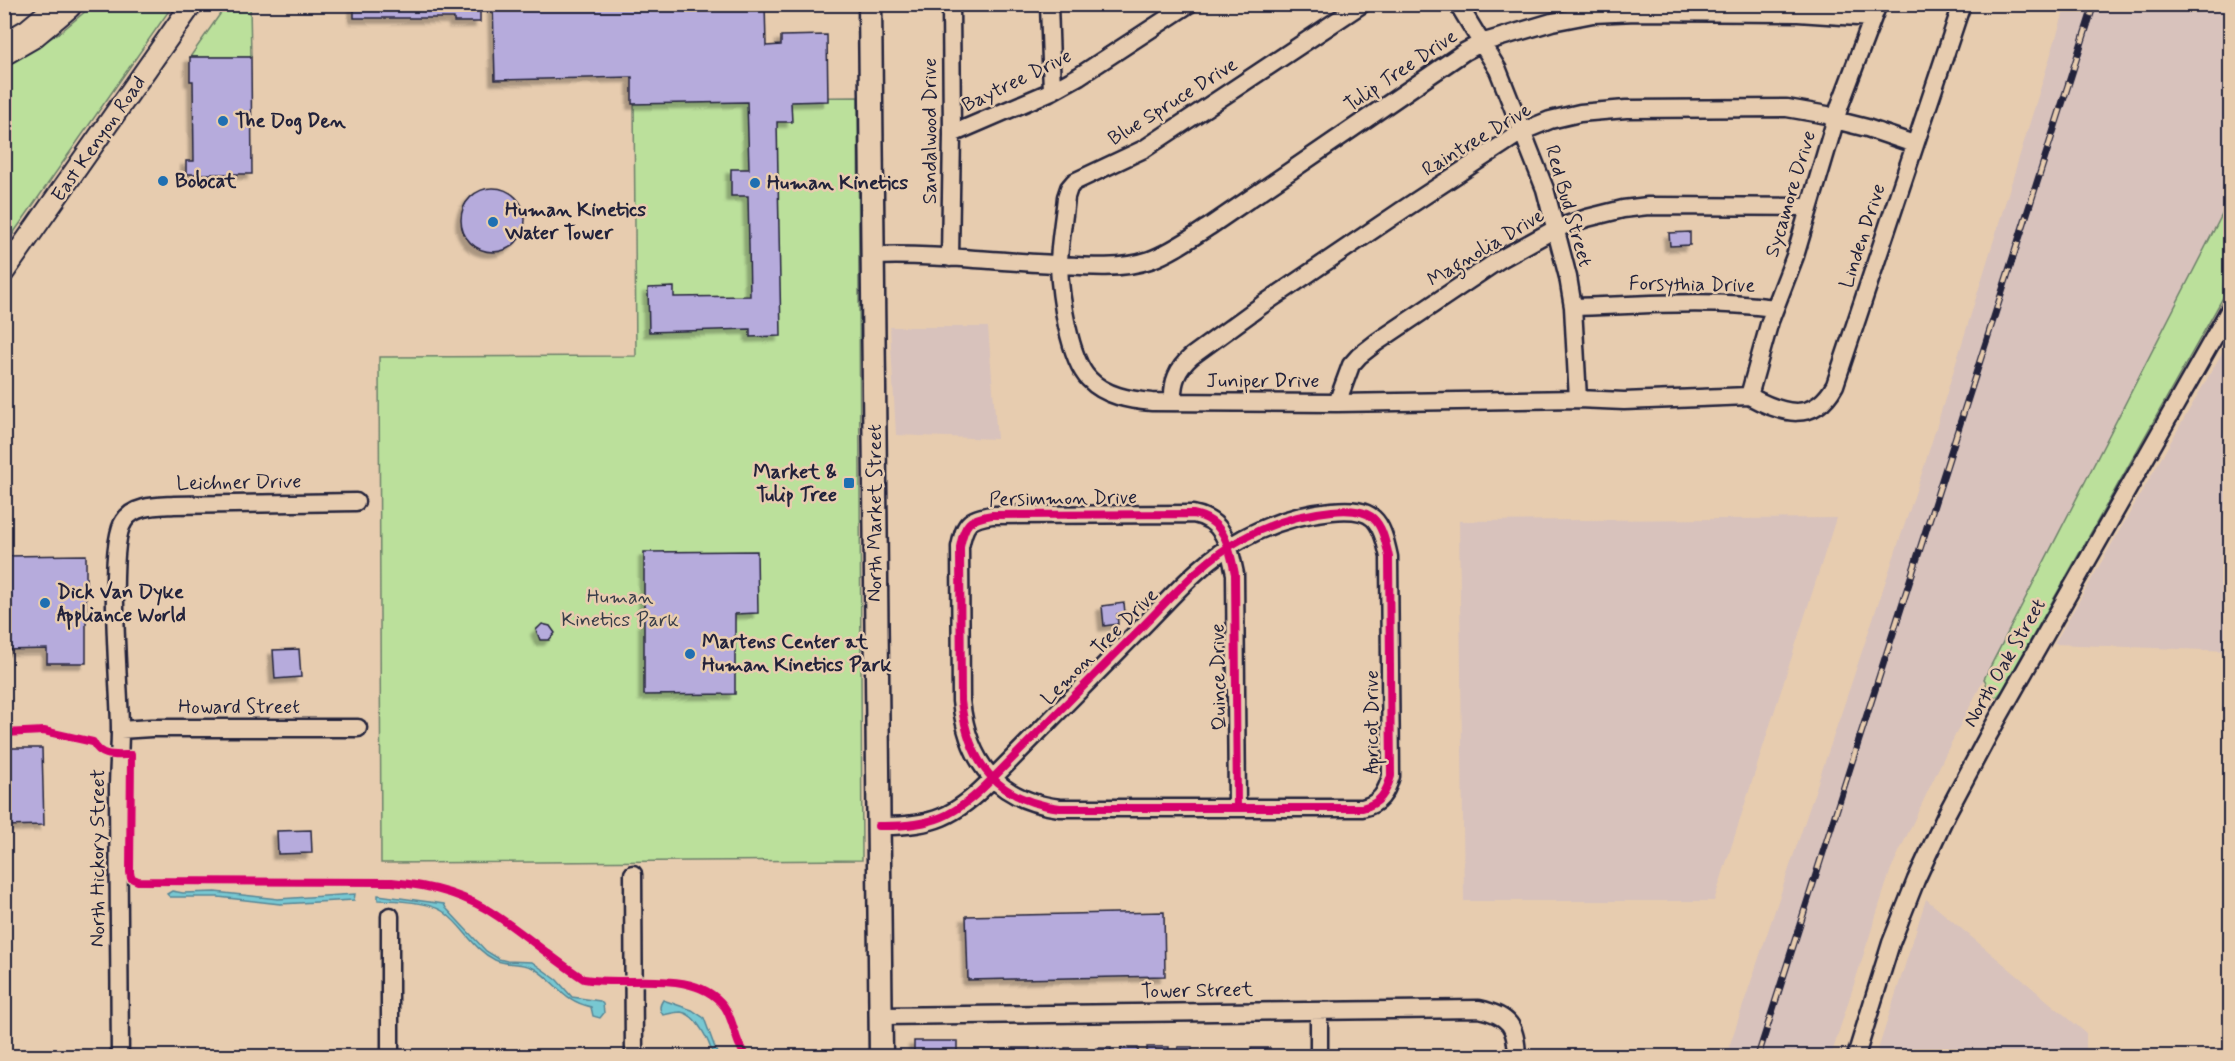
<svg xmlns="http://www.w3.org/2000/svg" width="2235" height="1061" viewBox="0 0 2235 1061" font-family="Mynerve,sans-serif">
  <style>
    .built { fill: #d8c2bc }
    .green { fill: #bbe09b; stroke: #6e816b; stroke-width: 1.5 }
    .water { fill: #78c8d2; stroke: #568696; stroke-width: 1.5 }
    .building { fill: #b6abdc; stroke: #22223b; stroke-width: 1.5; filter: url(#shadow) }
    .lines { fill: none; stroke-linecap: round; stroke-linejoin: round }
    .minor-casing { stroke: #22223b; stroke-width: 21 }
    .tertiary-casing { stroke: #22223b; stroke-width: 24 }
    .secondary-casing { stroke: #22223b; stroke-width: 27 }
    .motorway-casing { stroke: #22223b; stroke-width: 34 }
    .minor { stroke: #e7ccaf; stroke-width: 16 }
    .tertiary { stroke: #e7ccaf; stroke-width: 20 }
    .secondary { stroke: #e7ccaf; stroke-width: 22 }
    .motorway { stroke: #e7ccaf; stroke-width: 30 }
    .rail-casing { stroke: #22223b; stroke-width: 7 }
    .rail { stroke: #e7ccaf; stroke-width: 4.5; stroke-dasharray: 14; stroke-linecap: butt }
    .cycleway-casing { stroke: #e7ccaf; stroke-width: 11 }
    .cycleway { stroke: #d6006c; stroke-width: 8 }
    .poi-dot { fill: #1f6fb2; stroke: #e7ccaf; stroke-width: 2 }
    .labels { text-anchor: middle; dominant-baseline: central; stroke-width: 5; stroke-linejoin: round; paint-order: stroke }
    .street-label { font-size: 20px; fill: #22223b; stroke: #e7ccaf }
    .poi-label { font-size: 20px; font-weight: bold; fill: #22223b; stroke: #e7ccaf; text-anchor: start }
    .park-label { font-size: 20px; fill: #393e49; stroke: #e7ccaf }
  </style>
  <defs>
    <filter id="shadow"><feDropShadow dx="-5" dy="5" stdDeviation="1.5" flood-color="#0004"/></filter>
  </defs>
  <rect width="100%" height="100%" fill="#e7ccaf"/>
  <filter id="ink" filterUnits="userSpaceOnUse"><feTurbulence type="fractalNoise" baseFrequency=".0167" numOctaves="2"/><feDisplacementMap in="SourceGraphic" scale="12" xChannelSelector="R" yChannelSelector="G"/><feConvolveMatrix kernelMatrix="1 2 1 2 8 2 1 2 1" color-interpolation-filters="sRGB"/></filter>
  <g filter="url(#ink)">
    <path class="built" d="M2066,5H2230V199L1945,755L1891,869L1831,1056H1726L1924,467Z
      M890,327H988L997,439L896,435Z
      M2230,339V651L2054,644Z
      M1836,518L1714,901H1464L1459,521Z
      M1926,899L2086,1033V1056H1876Z"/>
    <path class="green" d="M93,5H173L5,245V67L62,31Z
      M250,6L251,57H190L225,7Z
      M858,97L862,860L381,863L379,357L636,356L634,99Z
      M2230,199V285L2002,691L1998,696L1990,698C1985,691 1989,685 1984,679Z"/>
    <path class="water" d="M172,891L183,893L215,892L278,899L355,894L354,900L280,904L218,897H170L167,894Z
      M378,895L444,904L446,908L486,951L499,959L507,961L532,962L557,980L572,997L600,1001L603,1004L604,1013L600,1018L593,1016L591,1007C563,1001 557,983 535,969C523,961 507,966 495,960C473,949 464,927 445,913C432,902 395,900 378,900Z
      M663,1000L692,1010L704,1018L718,1056H713C710,1043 697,1014 681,1012C676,1012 668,1014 663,1015C659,1009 659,1006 663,1000Z"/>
    <path class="building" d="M354,4H480V22H454V18H354Z
      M493,4H765L766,46L781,45V36L827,35L828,101L791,102L792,122H777L781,336L750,337V329L649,332L648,288L674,287V297L750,296L748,196H731V169H749L747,102L632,104V77L495,80Z
      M190,57H251L252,174H186V161H194L193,81H190Z
      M461 220a32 32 0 1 1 64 0a32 32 0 1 1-64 0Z
      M1690,232V245L1670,246L1669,233Z
      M757,551L758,613L735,614V694L644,695V552Z
      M86,555V663H47V649L4,650V556Z
      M1124,603L1125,613L1117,614L1118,624L1104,626L1102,606Z
      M542,624L550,626L555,633L549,640H540L536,630Z
      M299,649L301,677L275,679L273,650Z
      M4,748H42L44,825L4,826Z
      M311,830L312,853L278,854L277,831Z
      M1164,912L1165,976L968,980L966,916Z
      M914,1041H957V1056H914Z
      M1147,1047H1169V1056H1147Z
      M1178,1047H1192V1056H1178Z
      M1012,1048H1030V1056H1012Z
      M1039,1048H1057V1056H1039Z
      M1065,1048H1087V1056H1065Z
      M1096,1048H1111V1056H1096Z
      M1121,1048H1138V1056H1121Z
      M1251,1048H1270V1053H1276V1056H1215V1054L1251,1053Z"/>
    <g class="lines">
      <g class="minor-casing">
        <path id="minor" d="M1049,4L1052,91
          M1362,4L1144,149L1074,182L1069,188L1066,197C1064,220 1059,243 1059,266C1060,294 1069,359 1089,379C1105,396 1130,400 1152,402L1337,403L1578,399L1624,401L1749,396
          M1458,4L1498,70L1545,189L1568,277L1573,307L1578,399
          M952,134L1052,91L1079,76L1189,4
          M873,256C928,254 983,260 1037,263C1074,265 1115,272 1150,260C1172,252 1191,238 1210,226L1464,52L1481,43L1552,22L1593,14L1636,12L1798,13L1872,18
          M950,258L952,134L951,4
          M1573,307C1640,305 1708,299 1775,308
          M1749,396C1782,414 1814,424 1835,385C1878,258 1919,131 1962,4
          M1749,396L1770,321L1795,256L1840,105L1878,4
          M1173,401C1172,382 1177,369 1192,356L1262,305L1404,209L1523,131L1550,120L1580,113L1626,109L1787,108L1827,115L1835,120L1867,128L1914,144
          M1337,403L1351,365L1359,356L1377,342L1499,260L1555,229L1587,218L1623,209L1648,206L1808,207
          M120,730L151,728H358
          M878,826C932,827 956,817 993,778C1042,729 1091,679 1140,629C1171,598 1202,560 1242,539C1269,524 1301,514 1332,511C1374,507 1381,519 1389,557L1391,776C1386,793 1380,804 1362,808H1060C996,800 968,762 961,701L960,547C965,523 968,519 992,515L1193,514C1225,520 1229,546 1235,574L1237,807
          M633,874L634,1056
          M1319,1011V1056
          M881,1016L1479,1009C1510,1016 1516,1026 1517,1056
          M120,1056C119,968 118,880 118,792C118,771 120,750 120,729C120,690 106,546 124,521C134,505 158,506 174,505L356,502
          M390,1056V916
          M1856,1056L1891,943L1916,880L1947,813L1989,734L2230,309"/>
      </g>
      <g class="tertiary-casing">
        <path id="tertiary" d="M4,272L192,4"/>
      </g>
      <g class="secondary-casing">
        <path id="secondary" d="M870,4L881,1056"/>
      </g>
      <g class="motorway-casing">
        <path id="motorway" d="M4,49L30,34L66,4"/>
      </g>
      <use href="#minor" class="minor"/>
      <use href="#tertiary" class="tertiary"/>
      <use href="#secondary" class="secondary"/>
      <use href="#motorway" class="motorway"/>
      <g class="rail-casing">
        <path id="rail" d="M1758,1056L2094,4"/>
      </g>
      <use href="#rail" class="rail"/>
      <g class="cycleway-casing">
        <path id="cycleway" d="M4,733L44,731L93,742C101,758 115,755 131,755L130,872L131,878L138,881L392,882C429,885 467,895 497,916C527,936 554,960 584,979C628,987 694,967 724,1006C735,1021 734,1042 746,1056
          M878,826C932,827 956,817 993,778C1042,729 1091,679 1140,629C1171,598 1202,560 1242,539C1269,524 1301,514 1332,511C1374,507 1381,519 1389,557L1391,776C1386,793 1380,804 1362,808H1060C996,800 968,762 961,701L960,547C965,523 968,519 992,515L1193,514C1225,520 1229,546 1235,574L1237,807"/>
      </g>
      <use href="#cycleway" class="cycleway"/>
    </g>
  </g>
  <g class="poi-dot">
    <circle cx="223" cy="121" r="6"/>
    <circle cx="163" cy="181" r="6"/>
    <circle cx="755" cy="183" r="6"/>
    <circle cx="493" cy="222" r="6"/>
    <rect x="843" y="477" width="12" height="12" rx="3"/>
    <circle cx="45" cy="603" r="6"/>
    <circle cx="690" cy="654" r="6"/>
  </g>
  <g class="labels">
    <g class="street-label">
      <text transform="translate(1401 71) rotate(-34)">Tulip Tree Drive</text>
      <text transform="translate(1017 81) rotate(-26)">Baytree Drive</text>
      <text transform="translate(1173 102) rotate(-32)">Blue Spruce Drive</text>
      <text transform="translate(930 131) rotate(-90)">Sandalwood Drive</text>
      <text transform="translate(99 139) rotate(-55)">East Kenyon Road</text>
      <text transform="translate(1477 140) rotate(-31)">Raintree Drive</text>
      <text transform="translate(1791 194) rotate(-73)">Sycamore Drive</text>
      <text transform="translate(1568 206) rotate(74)">Red Bud Street</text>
      <text transform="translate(1863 236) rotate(-72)">Linden Drive</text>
      <text transform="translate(1486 248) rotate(-31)">Magnolia Drive</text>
      <text transform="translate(1692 285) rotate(1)">Forsythia Drive</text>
      <text x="1263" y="381">Juniper Drive</text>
      <text transform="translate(239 483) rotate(-1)">Leichner Drive</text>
      <text transform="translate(1063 499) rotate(-1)">Persimmon Drive</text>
      <text transform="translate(875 513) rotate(-90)">North Market Street</text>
      <text transform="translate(1100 647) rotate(-45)">Lemon Tree Drive</text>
      <text transform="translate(2005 663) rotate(-60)">North Oak Street</text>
      <text transform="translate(1219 677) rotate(-91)">Quince Drive</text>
      <text x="239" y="707">Howard Street</text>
      <text transform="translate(1372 722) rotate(-90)">Apricot Drive</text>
      <text transform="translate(98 858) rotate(-90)">North Hickory Street</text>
      <text transform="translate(1197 991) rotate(-1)">Tower Street</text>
    </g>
    <g class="poi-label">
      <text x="235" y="121">The Dog Den</text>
      <text x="175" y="181">Bobcat</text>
      <text x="767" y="183">Human Kinetics</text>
      <text x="505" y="210">Human Kinetics<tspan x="505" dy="23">Water Tower</tspan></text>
      <text x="837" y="472" text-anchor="end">Market &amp;<tspan x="837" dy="23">Tulip Tree</tspan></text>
      <text x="57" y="592">Dick Van Dyke<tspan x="57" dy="23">Appliance World</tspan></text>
      <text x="702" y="642">Martens Center at<tspan x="702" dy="23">Human Kinetics Park</tspan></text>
    </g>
    <g class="park-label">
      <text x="620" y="597">Human<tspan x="620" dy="23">Kinetics Park</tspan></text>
    </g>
  </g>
  <rect width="2235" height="1061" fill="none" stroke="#e7ccaf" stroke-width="24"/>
  <rect x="12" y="12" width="2211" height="1037" fill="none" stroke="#22223b" stroke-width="2" filter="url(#ink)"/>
</svg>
